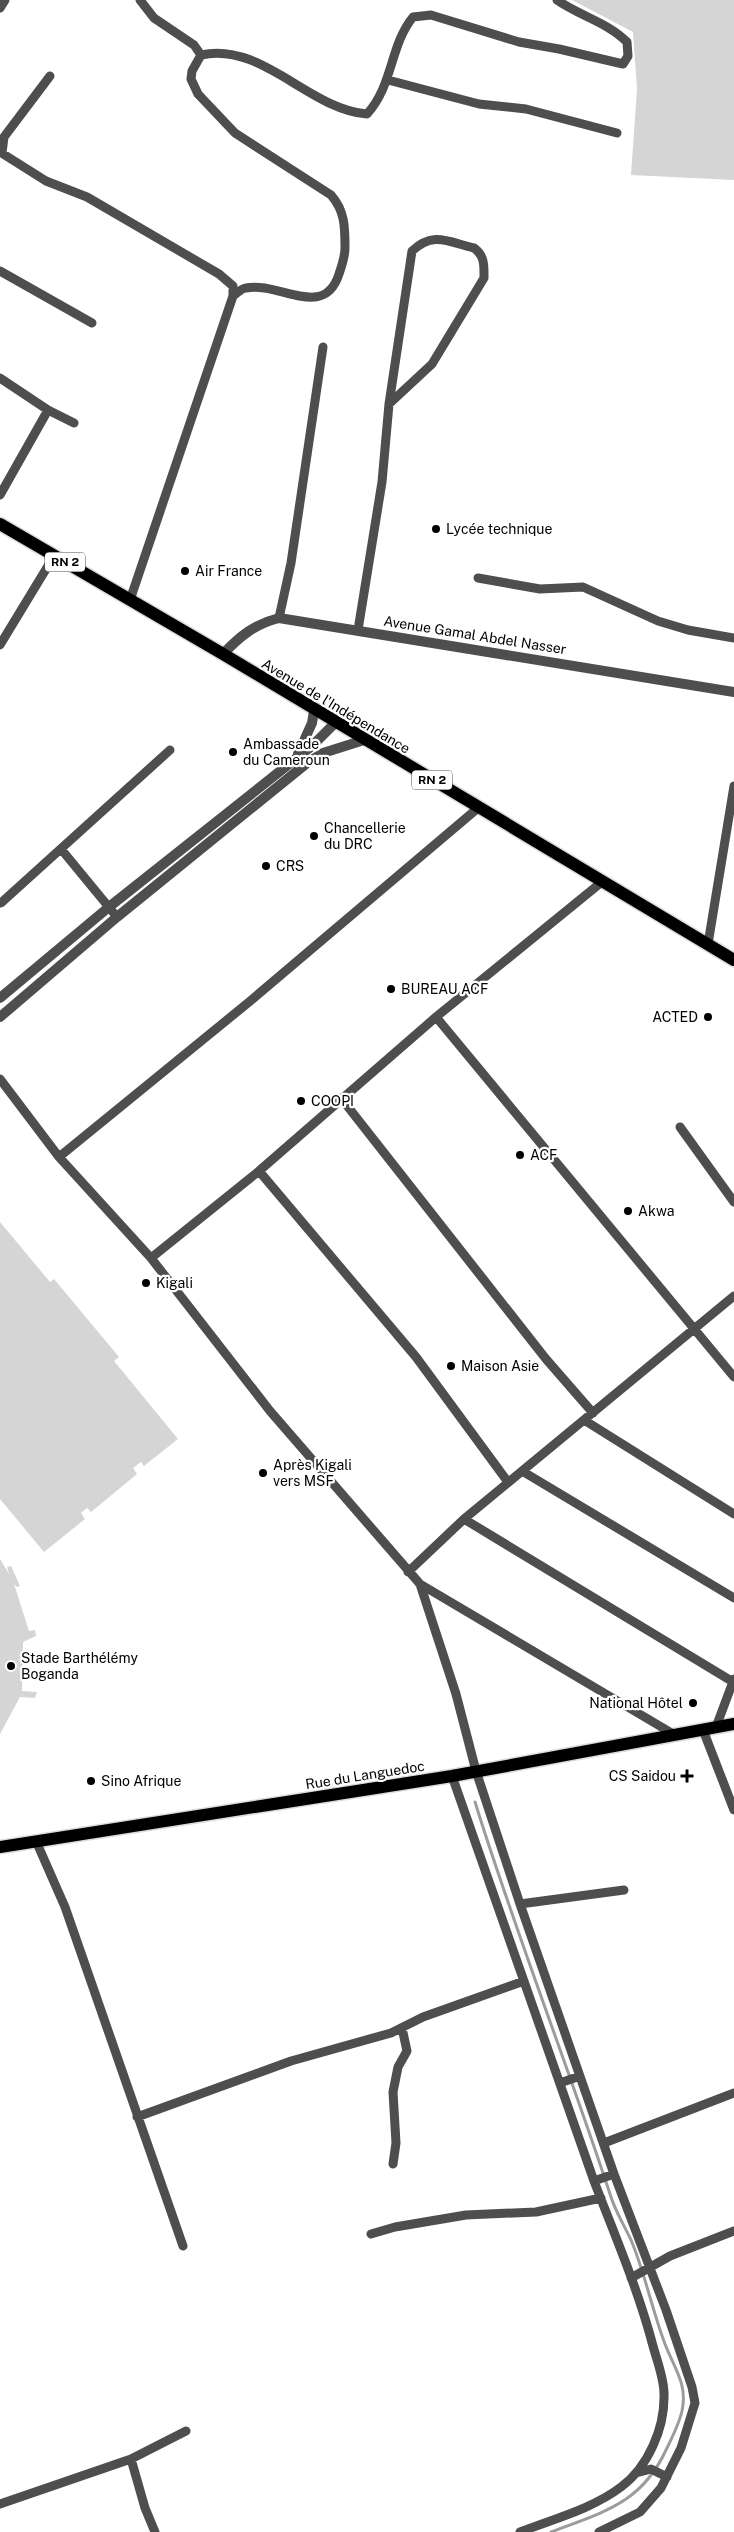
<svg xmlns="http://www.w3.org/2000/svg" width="734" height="2532" viewBox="0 0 734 2532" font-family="'Public Sans',sans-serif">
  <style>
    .green { fill: #d5d5d5 }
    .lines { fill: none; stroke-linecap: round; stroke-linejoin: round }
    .stream { stroke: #9c9c9c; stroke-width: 3 }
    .primary-casing { stroke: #dbdbdb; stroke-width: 15 }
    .minor { stroke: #4e4e4e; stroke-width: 9 }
    .tertiary { stroke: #4e4e4e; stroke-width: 10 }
    .primary { stroke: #000; stroke-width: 12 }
    .poi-dot { fill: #000; stroke: #fff; stroke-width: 2 }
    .labels { text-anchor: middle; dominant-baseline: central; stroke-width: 4.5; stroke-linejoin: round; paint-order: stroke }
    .shield { fill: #fff; stroke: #4c4c4c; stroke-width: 1 }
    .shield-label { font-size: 12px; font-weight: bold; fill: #000 }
    .poi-label { font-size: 14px; fill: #000; stroke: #fff; text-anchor: start }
    .street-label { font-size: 14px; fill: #000; stroke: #fff }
  </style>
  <rect width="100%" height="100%" fill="#fff"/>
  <path class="green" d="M572,0H734V180L631,175L637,89L633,32Z
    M0,1222L50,1282L54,1279L119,1357L114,1361L178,1439L144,1466L141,1462L133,1468L137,1474L91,1512L87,1508L81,1513L85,1519L44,1552L0,1499Z
    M0,1559L9,1574L7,1567L11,1566L20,1586L17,1587L14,1584L29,1631L35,1630L36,1636L23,1642L22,1691L37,1692L35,1698L20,1697L0,1734Z"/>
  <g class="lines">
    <path class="stream" d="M475,1802C516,1934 567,2063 610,2194C615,2211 624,2225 631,2240C645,2273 652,2310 665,2344C674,2368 688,2384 682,2411C679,2424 672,2438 666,2450C641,2504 603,2512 551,2532"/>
    <g class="primary-casing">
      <path id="primary" d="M0,524L223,654L734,960
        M0,1847L452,1776L734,1724"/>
    </g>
    <path class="minor" d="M140,0L154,18L194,45L201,55
      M0,8L5,0
      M388,80L479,104L526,109L617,133
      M0,152L46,181L87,197L219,274L233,286V296C237,293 242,288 246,288C279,281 324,321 339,274C342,265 345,257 345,248C345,227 345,211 331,195L235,133L198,94L191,79L192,71L201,55C261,41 310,110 367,114C393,86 390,45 413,17L431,15L519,42L559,49L623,64L628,56L627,42C607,22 580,16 557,0
      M2,153L4,137L50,76
      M0,271L92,323
      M0,378L48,410L74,423
      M0,495L48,410
      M478,578L540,589L583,587L658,621L688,630L734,638
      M130,600L233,296
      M279,618L291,563L323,347
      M358,630L382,482L389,404L412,251C434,231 448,242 474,248C485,256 484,266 484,278L432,364L389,404
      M0,645L54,556
      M61,849L117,917
      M1,903L170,750
      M708,944L734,786
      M436,1017L734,1377
      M0,1079L59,1157L151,1258L270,1411L420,1584L675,1735
      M341,1098L546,1359L593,1413
      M680,1127L734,1202
      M59,1157L249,1002L478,808
      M259,1171L416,1357L508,1482
      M151,1258L259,1171L436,1017L603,881
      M584,1420L734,1514
      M522,1471L734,1598
      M464,1519L733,1682
      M408,1572L464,1519L734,1296
      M420,1584L456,1694L476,1771L520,1904L614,2174L666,2310L692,2387L695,2403L681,2448L661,2488L640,2512L599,2532
      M716,1727L734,1679
      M703,1730L734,1810
      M452,1776L594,2181C615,2236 638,2289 653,2346C657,2361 664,2378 664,2394C665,2428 648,2467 621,2487C592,2509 553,2519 520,2532
      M36,1841L65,1907L183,2246
      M520,1904L624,1890
      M560,2083L580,2076
      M137,2117L291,2061L391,2033L423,2017L524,1981
      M604,2143L734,2093
      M393,2164L396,2143L393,2092L398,2067L407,2051L402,2028
      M594,2181L614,2174
      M371,2234L395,2227L466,2215L536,2212L601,2198
      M631,2278L670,2256L734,2231
      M131,2459L145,2508L155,2532
      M636,2473L651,2469L667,2477
      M0,2504L131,2459L186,2431"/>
    <path class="tertiary" d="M223,654C240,636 255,624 279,618L734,692
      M298,754L312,723L314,711
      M0,998L109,907L313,745L335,723
      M0,1017L117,917L307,763L323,753L364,740"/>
    <use href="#primary" class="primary"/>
  </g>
  <g class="poi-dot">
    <circle cx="436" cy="529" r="5"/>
    <circle cx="185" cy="571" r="5"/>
    <circle cx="233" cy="752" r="5"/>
    <circle cx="314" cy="836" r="5"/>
    <circle cx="266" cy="866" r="5"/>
    <circle cx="391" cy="989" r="5"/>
    <circle cx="708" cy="1017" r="5"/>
    <circle cx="301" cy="1101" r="5"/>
    <circle cx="520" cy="1155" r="5"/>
    <circle cx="628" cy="1211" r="5"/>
    <circle cx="146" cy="1283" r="5"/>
    <circle cx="451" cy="1366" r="5"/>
    <circle cx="263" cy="1473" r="5"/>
    <circle cx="11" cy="1666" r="5"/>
    <circle cx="693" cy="1703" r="5"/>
    <path d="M684.5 1768.5h5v5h5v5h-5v5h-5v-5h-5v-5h5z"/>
    <circle cx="91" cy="1781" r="5"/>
  </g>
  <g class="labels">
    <g class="shield">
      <rect x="45" y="552.5" width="40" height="19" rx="4"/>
      <rect x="412" y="770.5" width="40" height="19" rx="4"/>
    </g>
    <g class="shield-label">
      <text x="65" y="562">RN 2</text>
      <text x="432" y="780">RN 2</text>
    </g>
    <g class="poi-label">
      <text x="446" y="529">Lycée technique</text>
      <text x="195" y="571">Air France</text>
      <text x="243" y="744">Ambassade<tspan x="243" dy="16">du Cameroun</tspan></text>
      <text x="324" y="828">Chancellerie<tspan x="324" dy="16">du DRC</tspan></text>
      <text x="276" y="866">CRS</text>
      <text x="401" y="989">BUREAU ACF</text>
      <text x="698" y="1017" text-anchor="end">ACTED</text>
      <text x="311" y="1101">COOPI</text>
      <text x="530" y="1155">ACF</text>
      <text x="638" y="1211">Akwa</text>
      <text x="156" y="1283">Kigali</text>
      <text x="461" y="1366">Maison Asie</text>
      <text x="273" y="1465">Après Kigali<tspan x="273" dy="16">vers MSF</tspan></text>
      <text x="21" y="1658">Stade Barthélémy<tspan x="21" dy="16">Boganda</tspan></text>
      <text x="683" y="1703" text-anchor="end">National Hôtel</text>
      <text x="676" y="1776" text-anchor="end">CS Saidou</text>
      <text x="101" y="1781">Sino Afrique</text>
    </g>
    <g class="street-label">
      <text transform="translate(475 635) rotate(9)">Avenue Gamal Abdel Nasser</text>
      <text transform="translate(336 706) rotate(31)">Avenue de l'Indépendance</text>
      <text transform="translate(365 1775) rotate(-9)">Rue du Languedoc</text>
    </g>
  </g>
</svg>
